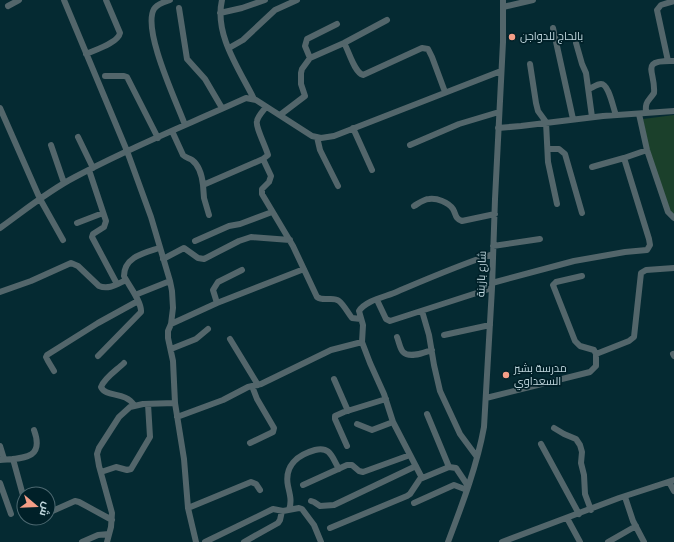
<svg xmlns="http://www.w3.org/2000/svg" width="674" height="542" viewBox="0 0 674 542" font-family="Overpass,Cairo,sans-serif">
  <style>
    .green { fill: #1b402b }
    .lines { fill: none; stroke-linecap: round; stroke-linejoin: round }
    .minor { stroke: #53666b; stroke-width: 6 }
    .poi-dot { fill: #f49e87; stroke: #002028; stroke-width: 1.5 }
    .labels { text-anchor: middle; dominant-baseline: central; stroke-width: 3.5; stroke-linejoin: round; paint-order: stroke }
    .poi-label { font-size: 11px; fill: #c0d7de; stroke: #002028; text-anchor: start }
    .street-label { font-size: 11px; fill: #c0d7de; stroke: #002028 }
  </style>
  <rect width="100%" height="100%" fill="#052a32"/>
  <path class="green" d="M674,115V217L671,215L649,150L643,119Z"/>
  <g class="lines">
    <path class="minor" d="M64,0L127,151L151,217L170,281L172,291L173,308L171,324L168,331V338L173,361L175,403L184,459L188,508L196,542
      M170,0C164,2 157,4 154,9C142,30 177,103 185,125
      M222,0C214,34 239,69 254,99
      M8,6L19,0
      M503,7L533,0
      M179,8L187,59L205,79L222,108
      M220,13L242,8L265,0
      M553,28L573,119
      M344,43C349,51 354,72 363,75L422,48L428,49L432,57L445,92
      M576,43L582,64L586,73L592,117
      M229,48L243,40L275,10L297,0
      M86,54C95,50 118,43 120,33L106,0
      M310,58L305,46L307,39L337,24
      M668,61L657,10L661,5L674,1
      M530,64L536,103L538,111L546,122L548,162L557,204
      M105,76H124L127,77L158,138
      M589,89C592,88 597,84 601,84C609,84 613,108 616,115
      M266,107C263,111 258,116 257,121C255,126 266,147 268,155L263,159L271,176L269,182L262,189V194L293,246L317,297C324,302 333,296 339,301C344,305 348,313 352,318L361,319
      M0,108L40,199L63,240
      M646,113C645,101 648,102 654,93C656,71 638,60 674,61
      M639,114L647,150L668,212L674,218
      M280,115L305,96L301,84V73L302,69L310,58L344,43L387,20
      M353,128L372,170
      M498,128L521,126L603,116L674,111
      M172,131L183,155C186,158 189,158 192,160C200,166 202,176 203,185L263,159
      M78,137L93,168
      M317,137L320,150L338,186
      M51,145L64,183
      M410,145L459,124L499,112
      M548,149H559L565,154L582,213
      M592,167L624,158
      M89,170L106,221L104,227L93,234L92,237L117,284
      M203,185L204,198L209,215
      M414,206C419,203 424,199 429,199C437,198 448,202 453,209C456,214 455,219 462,221L495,214
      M77,223L103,213
      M0,228C25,210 48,191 75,177C130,147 189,124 246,98L256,100L312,136L321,138L334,136L501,71
      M195,241L229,226L240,224L272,212
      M493,246L540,239
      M163,259L184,248L198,258L204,259L239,241L251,237L290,240
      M582,276L556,282L553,285L575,341L580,346L594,350L596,354
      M492,283L574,261L625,252L647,250L650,245L649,239L624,158L647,150
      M0,292L31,281L71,263L78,266L99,286C109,290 117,284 126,280
      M135,295L170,281
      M377,300L386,319L390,321L492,288
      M217,303L213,290L218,282L242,270
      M422,311L429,335L434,365L440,391L460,434L477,457
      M171,324L217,303L304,269
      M444,335L490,325
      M397,337C399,342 400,349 403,352C410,359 425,352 432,350
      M230,339L258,385
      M171,349L196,339L208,329
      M673,354L674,356
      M98,356L141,312C142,302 129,286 124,276C124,257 144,253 159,248
      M124,363C117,370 105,377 101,387C106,398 125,391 134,405
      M54,371L48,361L46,357L47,355L98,323L138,301
      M334,379L348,411
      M486,398L590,372L596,366V354L629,341L634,337L641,273L646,270L674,268
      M427,414L449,467
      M177,417L223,400L248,387L261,384L331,350L362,342
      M357,424L372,430L393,422
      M554,428L564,434L576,439L580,445L582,452L581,463L584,475L585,494L591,510
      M250,443L273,432L274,428L257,399L252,386
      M541,444L579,514
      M0,446L4,459
      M347,446L335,419V416L344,412L386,399
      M13,459L24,499
      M0,460C22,458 45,460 34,430
      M101,472L116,467L127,470L131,469L150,437L148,404
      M422,478L393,422L384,394L370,363L362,342L363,325L359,311C365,301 384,297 394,293C427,279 459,265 493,254
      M669,482L674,491
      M0,483L11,514
      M303,485L347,465H352L359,471L363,472L410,455
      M625,497L633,521L644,542
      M311,501L314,502L320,506L334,505L416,466
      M414,503L454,485L467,490
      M188,508L251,482L256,484L260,490
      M289,510C292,501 290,495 288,486C284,466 297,455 315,450C330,446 332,457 339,469
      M48,513L75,501L79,502L112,520
      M31,518L34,519L38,518
      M567,518L580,542
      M330,528L407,496L410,494L420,479L449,467L456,468L468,486
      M82,542L98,535L109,534
      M107,542L111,527L112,513L99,466L97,454L99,448L119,417L130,407L143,404L175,403
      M205,542L273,509L283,511L299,508L302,509L314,525L321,542
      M244,542L278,523L280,520L282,511
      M448,542C462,505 477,466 484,427L492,288L495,199L503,42V0
      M502,542L619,498L674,480
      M608,542L636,526"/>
  </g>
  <g class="poi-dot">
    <circle cx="512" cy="37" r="4"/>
    <circle cx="506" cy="375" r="4"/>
  </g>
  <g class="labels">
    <g class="poi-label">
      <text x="520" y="37">بالحاج للدواجن</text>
      <text x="514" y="369">مدرسة بشير<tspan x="514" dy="13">السعداوي</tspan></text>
    </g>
    <g class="street-label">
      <text transform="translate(482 274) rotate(-88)">شارع بازينة</text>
    </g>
  </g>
  <g transform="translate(36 506) rotate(109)"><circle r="19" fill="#002028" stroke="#4d6971"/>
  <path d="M0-3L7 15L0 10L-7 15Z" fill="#f49e87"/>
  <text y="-6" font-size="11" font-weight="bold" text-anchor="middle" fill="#c0d7de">ش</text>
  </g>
</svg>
